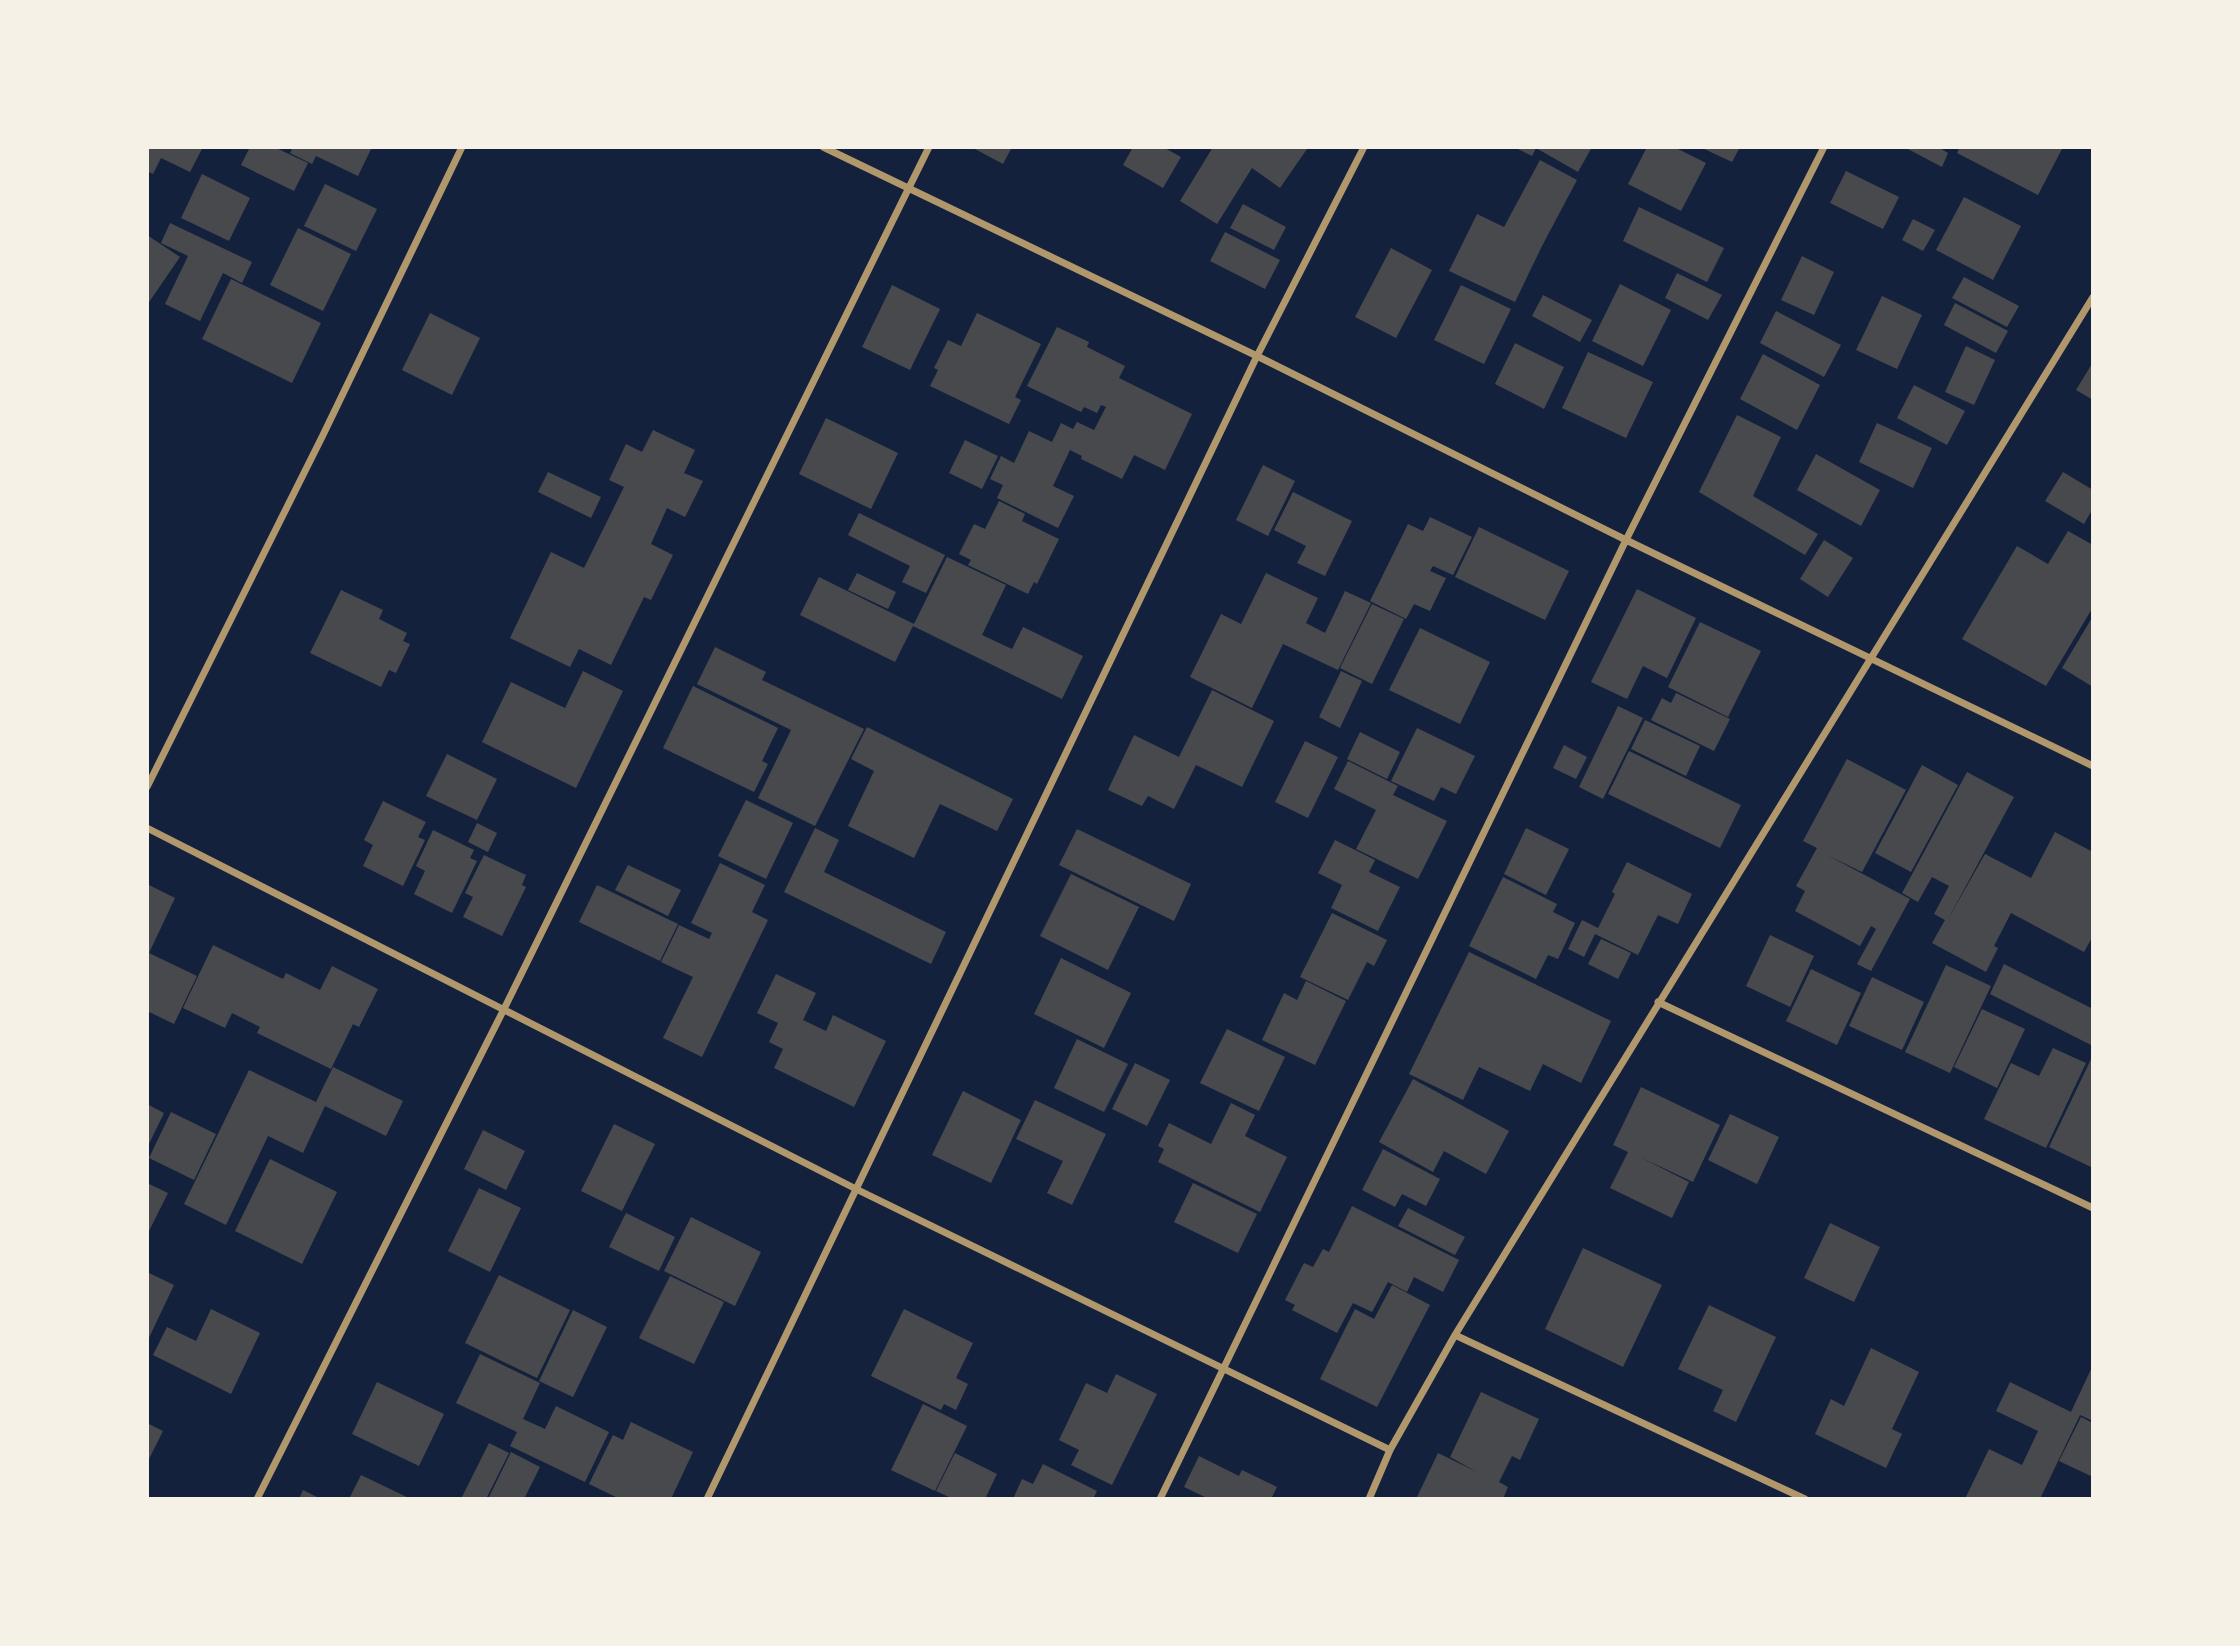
<svg xmlns="http://www.w3.org/2000/svg" width="2240" height="1646" viewBox="0 0 2240 1646" font-family="'Sofia Sans Condensed',sans-serif">
  <style>
    .building { fill: #48494c }
    .lines { fill: none; stroke-linecap: round; stroke-linejoin: round }
    .minor { stroke: #b1986c; stroke-width: 7 }
  </style>
  <rect width="100%" height="100%" fill="#14213d"/>
  <path class="building" d="M147,147H203L190,172L161,158L153,174L147,171Z
    M250,147H274L308,163L294,191L241,165Z
    M293,147H372L358,176L316,156L312,164L290,153Z
    M976,147H1012L1003,164L975,149Z
    M1133,147H1163L1181,157L1163,188L1123,165Z
    M1213,147H1303L1307,149L1280,188L1252,168L1217,224L1180,201Z
    M1514,147H1592L1578,172L1536,148L1532,156Z
    M1647,147H1674L1706,163L1681,211L1628,184Z
    M1700,147H1740L1732,162Z
    M1904,147H1938L1948,153L1942,167Z
    M1960,147H2063L2038,195L1957,153Z
    M1540,160L1577,180L1542,246L1515,302L1449,271L1477,214L1504,227Z
    M1846,171L1899,197L1883,229L1830,203Z
    M202,174L250,198L229,241L181,218Z
    M325,184L377,209L356,251L304,226Z
    M1964,197L2021,226L1993,280L1936,250Z
    M1243,204L1286,227L1274,250L1230,228Z
    M1639,207L1724,248L1707,282L1623,241Z
    M1913,219L1935,230L1923,251L1902,240Z
    M170,223L252,262L242,283L223,273L200,321L165,304L188,256L161,243Z
    M298,228L351,254L323,311L270,285Z
    M1225,232L1280,260L1265,289L1210,261Z
    M147,235L180,257L147,305Z
    M1391,248L1432,270L1396,338L1355,317Z
    M1802,256L1834,272L1814,315L1781,300Z
    M1677,273L1722,295L1708,320L1665,298Z
    M1964,277L2019,306L2007,327L1952,298Z
    M231,279L321,323L292,383L202,339Z
    M1620,284L1671,310L1643,366L1592,341Z
    M892,285L940,309L910,370L862,347Z
    M1461,285L1511,309L1484,364L1434,340Z
    M1543,295L1592,320L1580,342L1532,316Z
    M1882,296L1922,315L1897,369L1856,350Z
    M1955,303L2008,331L1996,353L1944,325Z
    M1776,311L1841,345L1824,377L1760,343Z
    M430,313L480,338L452,395L402,370Z
    M977,313L1041,344L1015,397L1021,400L1009,424L930,386L938,370L934,368L948,340L961,346Z
    M1057,327L1089,342L1087,347L1125,366L1119,378L1192,414L1165,470L1134,455L1122,479L1081,459L1082,456L1070,450L1053,486L1074,496L1058,528L997,498L1003,485L990,479L1001,456L1014,463L1029,431L1052,442L1061,423L1073,429L1077,422L1094,430L1106,407L1101,405L1097,413L1084,407L1081,412L1027,386Z
    M1515,343L1564,367L1544,409L1495,384Z
    M1966,346L1995,360L1974,405L1945,392Z
    M1588,352L1653,382L1626,438L1562,408Z
    M1763,354L1820,385L1797,430L1740,399Z
    M2093,362V400L2076,390Z
    M1914,385L1965,411L1947,445L1897,418Z
    M1737,415L1781,437L1753,496L1818,534L1805,555L1699,492Z
    M826,418L898,453L871,509L799,474Z
    M1877,423L1932,448L1913,488L1859,462Z
    M653,430L695,450L684,473L703,481L685,517L667,508L651,544L673,555L651,600L644,597L611,665L579,649L570,667L510,638L551,552L584,568L624,487L609,480L626,444L642,452Z
    M965,440L998,456L982,489L949,473Z
    M1816,454L1880,490L1861,526L1797,490Z
    M1263,465L1295,481L1268,536L1236,520Z
    M548,472L601,497L591,518L538,492Z
    M2063,472L2093,490V508L2084,524L2045,501Z
    M1293,492L1352,521L1325,576L1297,563L1306,546L1274,530Z
    M999,501L1025,514L1022,521L1059,539L1037,584L1034,582L1028,594L968,565L971,560L959,554L974,524L985,529Z
    M859,513L945,555L926,593L902,582L910,566L848,535Z
    M1430,517L1472,537L1453,575L1433,566L1430,571L1446,578L1430,611L1414,604L1406,619L1370,601L1408,524L1423,531Z
    M1479,527L1569,571L1545,620L1455,577Z
    M2068,531L2093,545V607L2046,686L1962,639L2017,546L2048,564Z
    M1824,540L1853,558L1828,597L1800,579Z
    M947,557L1006,585L982,635L1012,649L1023,627L1083,656L1062,699L913,626L895,662L800,615L819,577L914,624Z
    M857,573L896,592L888,609L848,590Z
    M1266,573L1318,598L1306,623L1325,633L1345,591L1371,603L1338,670L1283,644L1252,708L1190,677L1221,614L1241,624Z
    M1637,589L1696,618L1667,678L1643,666L1627,699L1591,682Z
    M341,590L383,610L379,619L407,633L403,641L410,644L396,673L389,670L381,687L310,653Z
    M1372,604L1404,619L1372,684L1340,668Z
    M2093,616V687L2062,668Z
    M1700,622L1761,651L1728,717L1668,687Z
    M1420,628L1490,662L1460,724L1389,690Z
    M715,647L766,672L762,680L864,729L815,826L758,798L791,730L697,684Z
    M583,671L623,691L576,788L482,742L511,682L565,708Z
    M1341,671L1362,681L1340,728L1319,717Z
    M693,686L778,728L762,761L768,764L754,792L663,748Z
    M1212,690L1274,721L1242,787L1196,765L1174,809L1148,796L1142,806L1108,790L1134,735L1179,757Z
    M1676,693L1730,719L1714,751L1651,720L1662,698L1671,703Z
    M1618,706L1643,718L1603,799L1579,787Z
    M1645,720L1700,746L1686,776L1631,749Z
    M867,727L1013,799L997,831L940,804L914,858L848,826L874,771L851,759Z
    M1417,728L1475,756L1456,794L1441,787L1434,801L1391,781Z
    M1360,732L1400,752L1387,779L1347,759Z
    M1305,741L1338,757L1308,818L1275,802Z
    M1564,745L1587,757L1576,779L1553,768Z
    M1629,751L1741,805L1720,848L1608,794Z
    M447,754L497,779L477,820L426,796Z
    M1847,759L1906,790L1862,872L1827,855L1910,899L1871,971L1857,964L1876,929L1871,926L1860,946L1795,911L1805,891L1796,886L1817,848L1803,841Z
    M1348,761L1398,786L1393,795L1447,821L1418,879L1356,849L1376,810L1334,789Z
    M1922,765L1958,785L1911,872L1875,853Z
    M1967,772L2014,797L1947,921L1985,854L2031,878L2055,832L2093,852V936L2084,952L2011,913L1994,946L1998,948L1986,972L1932,943L1945,920L1934,914L1949,886L1932,877L1918,902L1902,893Z
    M746,800L793,823L766,879L718,856Z
    M383,801L426,822L418,837L425,840L403,886L363,866L373,845L364,840Z
    M477,823L497,833L488,852L468,842Z
    M815,828L839,840L824,872L946,932L931,964L784,892Z
    M1526,828L1569,849L1546,895L1504,874Z
    M1077,829L1191,884L1174,921L1059,865Z
    M433,830L474,850L470,858L477,861L452,913L414,894L425,871L416,866Z
    M1335,840L1375,860L1369,872L1400,887L1378,931L1331,908L1342,885L1318,873Z
    M484,855L526,875L522,885L526,887L502,936L463,917L473,897L465,893Z
    M1627,862L1692,894L1678,924L1658,915L1638,955L1595,934L1584,957L1568,949L1582,920L1598,928L1615,894L1612,892Z
    M720,863L765,885L752,912L768,920L702,1057L663,1038L693,977L661,962L679,925L709,939L712,933L691,923Z
    M628,865L681,890L668,916L615,890Z
    M1071,874L1139,907L1108,970L1040,936Z
    M1503,877L1557,904L1553,912L1575,923L1558,959L1548,955L1536,979L1469,946Z
    M147,884L175,898L149,953L197,976L174,1024L147,1011Z
    M597,885L678,924L660,961L579,922Z
    M1332,913L1387,940L1374,966L1367,962L1348,1000L1300,977Z
    M1770,935L1814,956L1790,1007L1746,986Z
    M1601,939L1631,953L1618,979L1588,964Z
    M213,945L283,979L286,973L320,990L332,966L378,989L359,1027L353,1024L331,1069L257,1033L260,1027L232,1013L225,1028L183,1008Z
    M1469,952L1611,1021L1581,1083L1543,1064L1530,1091L1479,1067L1463,1100L1409,1074Z
    M1061,958L1131,993L1104,1048L1034,1014Z
    M2004,964L2093,1009V1046L1990,994Z
    M1946,965L1991,986L1950,1073L1905,1052Z
    M1811,969L1861,993L1837,1045L1786,1021Z
    M776,974L816,993L803,1020L826,1031L833,1015L886,1041L854,1107L774,1068L783,1049L769,1042L778,1023L757,1013Z
    M1872,977L1924,1002L1902,1050L1849,1026Z
    M1306,981L1346,1001L1315,1065L1262,1040L1284,993L1297,1000Z
    M1982,1009L2025,1029L1997,1088L1954,1067Z
    M1227,1029L1285,1057L1259,1111L1200,1083Z
    M1077,1039L1128,1064L1104,1112L1054,1088Z
    M2053,1048L2086,1063L2046,1148L1984,1119L2011,1063L2039,1076Z
    M2093,1055V1168L2049,1147Z
    M1135,1063L1170,1080L1147,1126L1112,1109Z
    M333,1067L403,1101L386,1136L325,1106L303,1153L268,1136L226,1225L184,1204L249,1070L316,1102Z
    M1413,1079L1509,1131L1486,1174L1444,1151L1433,1172L1379,1142Z
    M1641,1087L1720,1125L1693,1182L1640,1157L1689,1182L1672,1218L1610,1188L1628,1152L1613,1145Z
    M963,1091L1021,1120L991,1183L932,1155Z
    M1035,1100L1106,1134L1072,1205L1047,1193L1063,1161L1016,1139Z
    M1231,1103L1255,1115L1245,1136L1287,1157L1260,1212L1158,1162L1164,1149L1158,1146L1169,1123L1211,1144Z
    M147,1104L164,1113L147,1148Z
    M171,1112L216,1134L194,1180L149,1158Z
    M1730,1114L1779,1137L1757,1184L1708,1160Z
    M614,1124L655,1144L622,1211L581,1191Z
    M483,1130L525,1151L506,1190L464,1169Z
    M1383,1149L1440,1179L1426,1206L1402,1194L1395,1207L1362,1190Z
    M270,1159L337,1192L302,1264L235,1231Z
    M147,1183L168,1193L147,1235Z
    M1193,1183L1257,1214L1238,1253L1174,1222Z
    M479,1188L521,1208L490,1272L448,1251Z
    M1352,1206L1459,1260L1443,1292L1414,1277L1407,1292L1388,1282L1372,1312L1353,1303L1337,1333L1292,1310L1295,1305L1285,1300L1304,1263L1313,1267L1323,1249L1329,1252Z
    M1408,1208L1465,1237L1455,1255L1398,1226Z
    M626,1213L675,1237L659,1271L609,1247Z
    M691,1217L761,1252L735,1306L664,1271Z
    M1830,1223L1880,1247L1854,1302L1804,1278Z
    M1583,1248L1662,1285L1623,1367L1545,1329Z
    M147,1272L174,1285L147,1342Z
    M499,1275L570,1310L537,1378L465,1343Z
    M670,1276L724,1302L694,1364L639,1338Z
    M1392,1285L1430,1305L1377,1407L1320,1379L1355,1309L1374,1319Z
    M1709,1305L1776,1337L1736,1422L1713,1411L1723,1390L1678,1369Z
    M211,1309L260,1333L231,1394L153,1355L167,1327L196,1341Z
    M904,1309L973,1343L956,1378L968,1384L956,1410L944,1404L941,1410L871,1376Z
    M573,1310L607,1327L573,1397L539,1381Z
    M1871,1348L1919,1372L1892,1429L1902,1434L1886,1468L1815,1434L1831,1399L1844,1406Z
    M480,1354L540,1383L523,1419L545,1429L556,1406L609,1432L585,1482L510,1446L517,1432L456,1403Z
    M2093,1365V1421L2080,1415L2040,1499H1965L1989,1449L2022,1465L2038,1431L1996,1411L2010,1382L2071,1412Z
    M1116,1374L1157,1394L1112,1485L1071,1465L1079,1450L1059,1440L1086,1383L1107,1393Z
    M377,1382L444,1414L419,1466L352,1434Z
    M1481,1392L1539,1419L1520,1460L1512,1456L1499,1482L1508,1487L1503,1499H1416L1438,1453L1477,1472L1450,1457Z
    M923,1404L967,1426L935,1491L891,1470Z
    M2081,1417L2093,1423V1477L2059,1461Z
    M631,1422L693,1452L671,1499H620L589,1484L613,1435L623,1440Z
    M147,1423L163,1431L147,1463Z
    M489,1443L509,1453L486,1499H467L462,1497Z
    M511,1452L540,1467L524,1499H488Z
    M955,1453L997,1474L985,1499H953L936,1491Z
    M1199,1456L1239,1476L1242,1470L1277,1487L1271,1499H1209L1184,1487Z
    M1043,1464L1097,1491L1093,1499H1013L1022,1479L1033,1484Z
    M361,1475L411,1499H349Z
    M303,1490L321,1499H299Z"/>
  <g class="lines">
    <path class="minor" d="M823,147L1257,356L1626,540L2093,766
      M147,787L323,435L462,147
      M147,828L858,1190L1390,1450
      M1658,1002L2093,1208
      M1455,1335L1805,1499
      M257,1499L504,1009L929,147
      M707,1499L1257,356L1364,147
      M1160,1499L1626,540L1824,147
      M1369,1499L1390,1450L1455,1335L2093,297"/>
  </g>
  <rect width="2240" height="1646" fill="none" stroke="#f6f1e7" stroke-width="298"/>
</svg>
